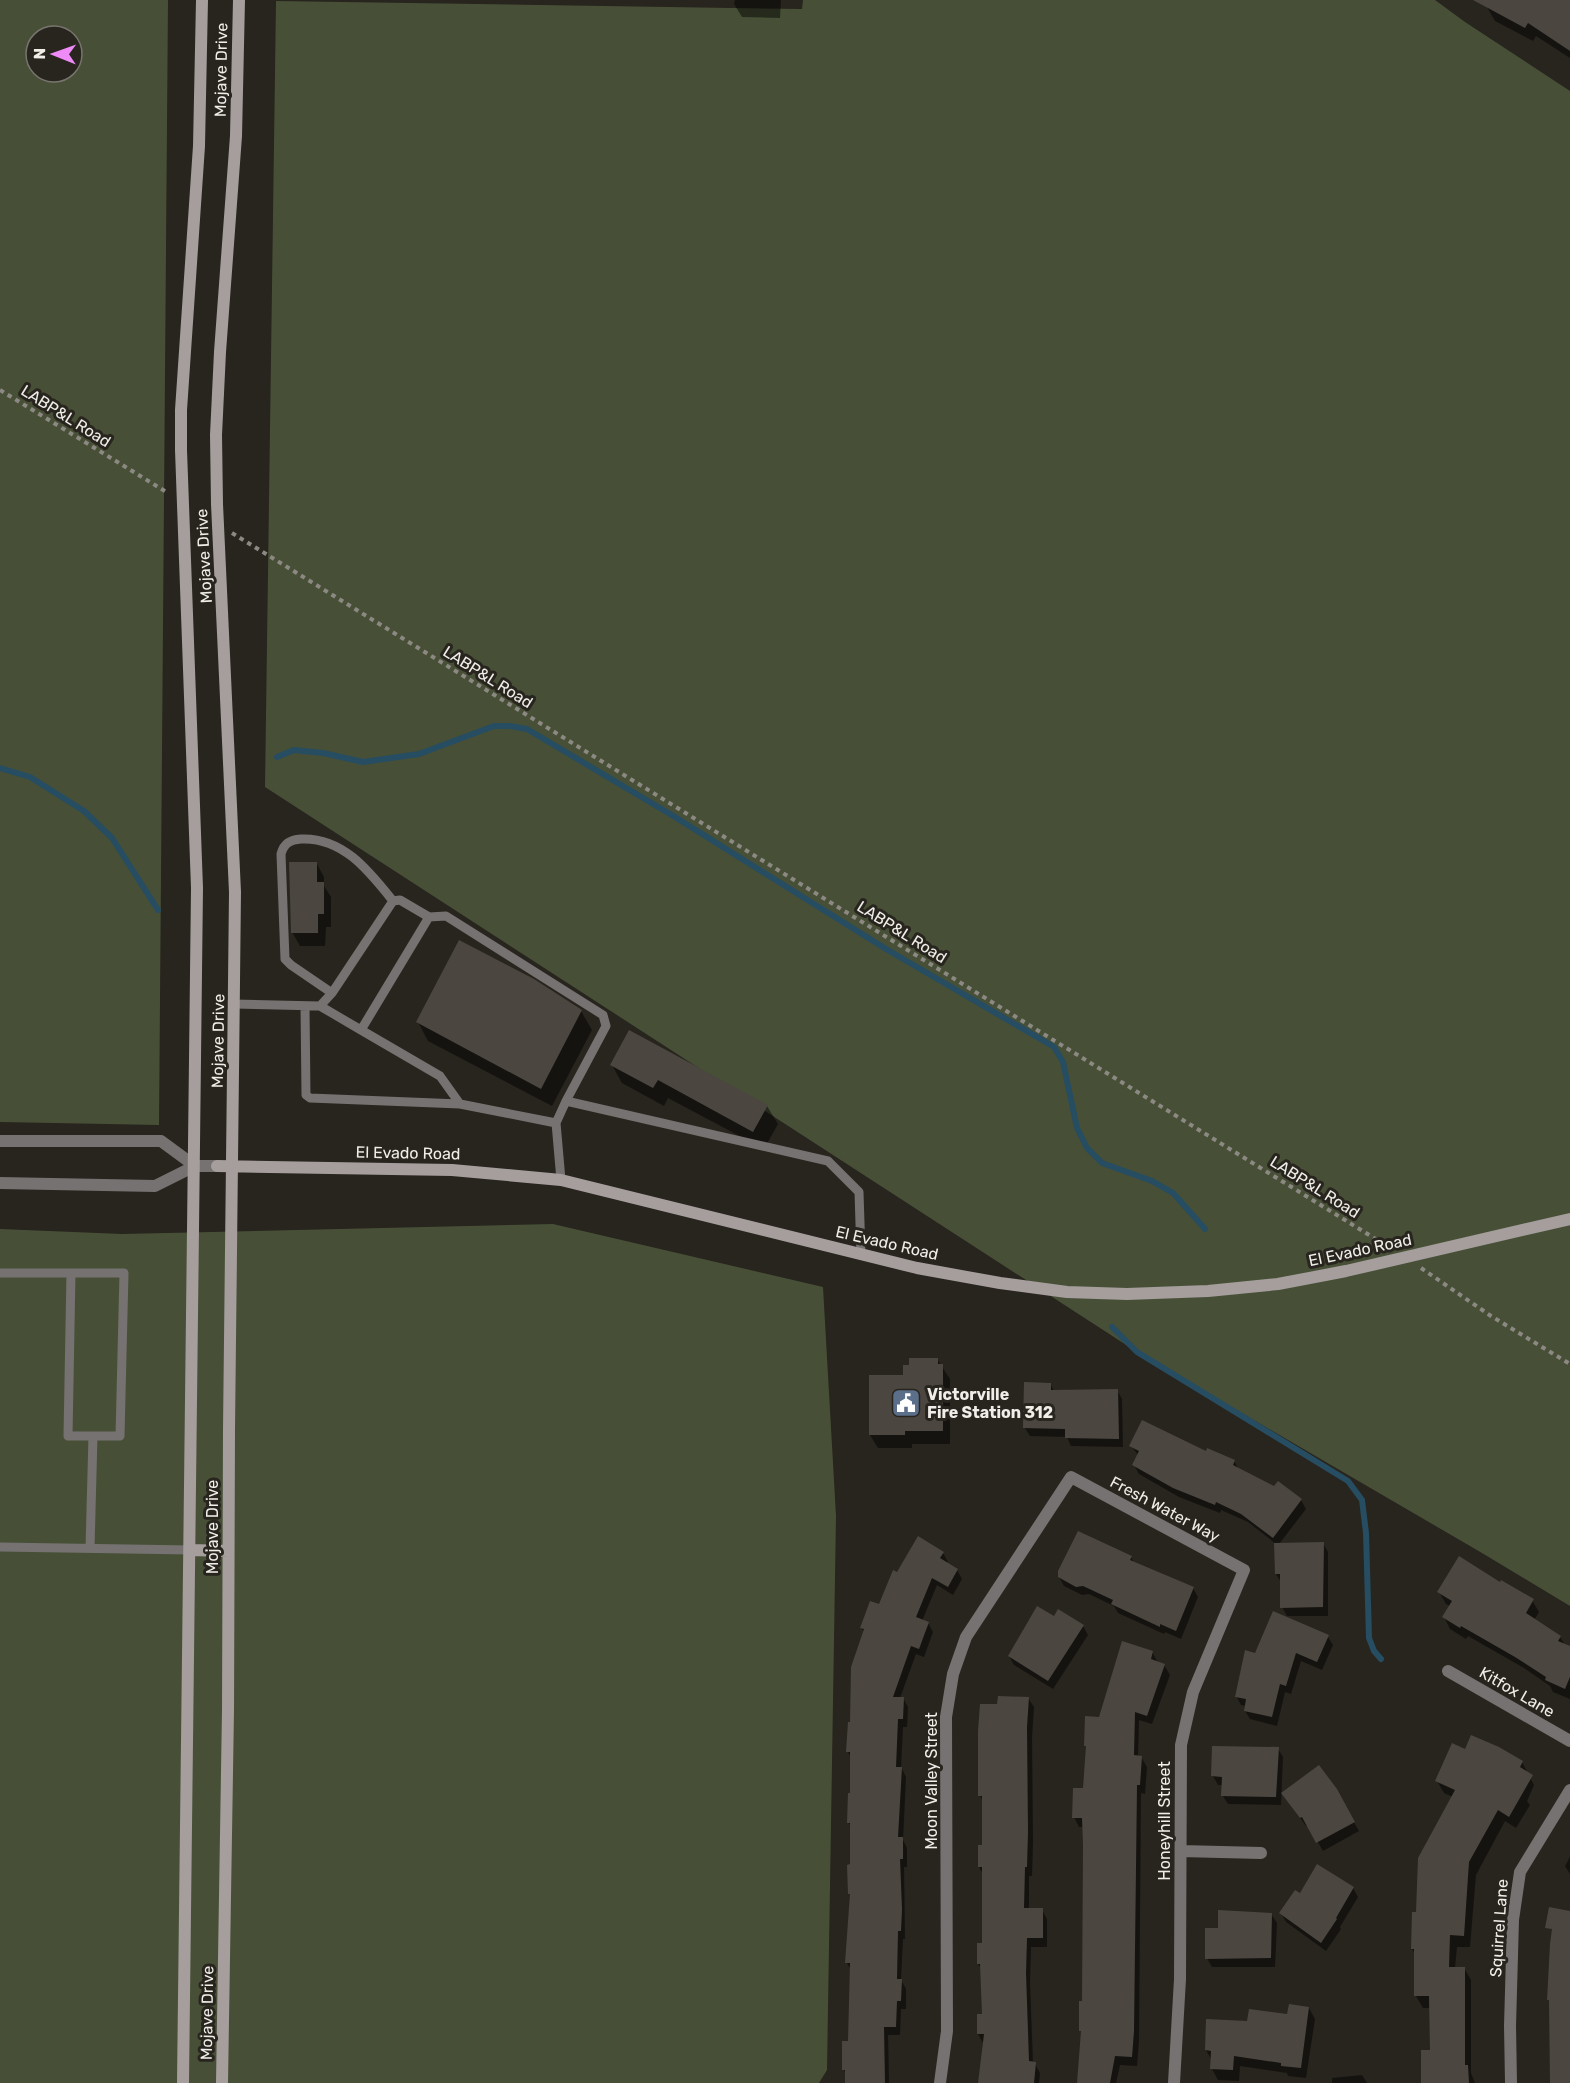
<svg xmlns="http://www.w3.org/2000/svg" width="1570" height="2083" viewBox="0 0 1570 2083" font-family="Rubik,sans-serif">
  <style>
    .green { fill: #475037; fill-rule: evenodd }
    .shadow { fill: #0007 }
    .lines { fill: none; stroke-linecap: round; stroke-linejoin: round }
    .stream { stroke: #264d61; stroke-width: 6 }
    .building { fill: #4b4740 }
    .path { stroke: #8c8983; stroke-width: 4; stroke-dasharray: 4.5 4.5; stroke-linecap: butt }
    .service { stroke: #767271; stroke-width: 9 }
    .minor { stroke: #767271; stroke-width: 12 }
    .tertiary { stroke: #767271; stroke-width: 12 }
    .secondary { stroke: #a59e9d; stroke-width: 12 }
    .labels { text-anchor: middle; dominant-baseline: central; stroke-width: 6; stroke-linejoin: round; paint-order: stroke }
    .street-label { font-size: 16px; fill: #f0eee9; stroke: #28241e }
    .poi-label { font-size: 16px; font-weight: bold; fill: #f0eee9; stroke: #28241e; text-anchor: start }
  </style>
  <rect width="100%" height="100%" fill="#28241e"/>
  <path class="green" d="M0,0H168L159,1125L0,1122ZM36,36H72V72H36Z
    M803,0H1435L1465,22L1570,91V1606L1482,1553L1137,1352L265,787L276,1L802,9Z
    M553,1224L823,1287L836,1516L827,2070L819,2083H0V1229L122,1234Z"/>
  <path class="shadow" d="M735,0H781L780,18L742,17L734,4Z
    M1491,0H1567L1570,2V58L1536,36L1533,41L1495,21L1487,7Z
    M317,864L324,877V886L331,897V927H326L325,946H300L292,932Z
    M581,1011L592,1030L552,1106L428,1041L418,1022Z
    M612,1065L767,1106L778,1124L764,1149L668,1098L664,1106L622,1083Z
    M937,1359L950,1379V1444H912V1448H878L870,1435L905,1376Z
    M1051,1385L1054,1391L1117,1390L1122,1399L1123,1447L1071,1446L1067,1437L1030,1436L1025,1428Z
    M1131,1446L1207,1453L1234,1461L1239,1470L1301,1500L1306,1509L1279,1544L1323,1543L1328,1552V1616H1287L1282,1607L1281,1582L1276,1574V1544L1248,1522L1221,1510L1220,1513L1179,1497L1139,1474L1134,1465L1139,1456Z
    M943,1553L948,1562L947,1564L957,1570L962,1579L953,1595L937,1585L922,1621L928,1623L933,1632L924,1657L916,1654L900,1698H903L908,1707L907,1727H903L901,1767L906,1777L903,1840L907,1848V1867H904L905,1939H903L901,1980L906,1989V2009H901L900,2035H888L889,2083H894H847V2075L843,2069L849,2042L851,1970L847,1963L852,1866V1828L848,1822L851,1794V1758L848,1752L864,1632L862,1628L879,1606L898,1573Z
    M1131,1557L1134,1563L1193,1588L1198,1597L1181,1639L1165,1632L1164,1634L1118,1613L1114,1606L1089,1594L1082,1595L1064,1586L1059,1577Z
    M1500,1584L1532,1600L1539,1612L1534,1620L1560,1637L1565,1645L1570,1647V1699L1553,1692L1550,1686L1524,1668L1468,1636L1466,1639L1450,1629L1444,1617L1450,1606L1446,1604L1439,1592Z
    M1055,1618L1083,1626L1088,1635L1053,1689L1014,1665L1009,1656Z
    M1328,1637L1333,1645L1322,1670L1301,1661L1291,1694L1285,1692L1277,1726L1250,1719L1245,1711L1246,1706L1241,1705L1236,1696L1246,1652L1256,1655Z
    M1152,1652L1157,1661L1164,1665L1170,1675L1152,1724L1139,1720L1138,1757H1141L1147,1767L1145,1794L1141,1793L1139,2041L1137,2066L1120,2065L1116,2083H1079L1084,2002V1827H1079L1074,1817L1084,1790L1087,1748L1085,1745L1100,1718Z
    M1028,1698L1034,1707L1032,1737L1033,1842L1032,1876H1029V1910H1042L1047,1919V1947H1031L1030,1983L1033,2063L1035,2064L1040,2073L1039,2083H980L983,2043L978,2034L983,2015L982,1970L978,1964L983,1944V1874L979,1867L984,1847V1802L980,1796L999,1706Z
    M1278,1749L1283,1757L1281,1805L1228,1804L1223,1796V1785H1218L1213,1776Z
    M1466,1751L1522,1762L1534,1785L1527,1801L1530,1805L1516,1828L1505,1821L1476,1875L1470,1947H1457L1455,1968H1464L1471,1980V2073L1475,2083H1422L1431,2052V2008H1423L1416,1996V1955L1412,1949L1417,1914L1453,1797L1444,1793L1437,1781Z
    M1335,1790L1359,1831L1323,1851L1308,1825L1306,1826L1283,1794Z
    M1570,1857V1874L1565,1866Z
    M1353,1888L1358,1897L1340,1927L1341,1929L1326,1951L1286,1922L1281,1913L1300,1895Z
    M1271,1914L1277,1923L1275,1967H1212L1207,1958L1219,1929Z
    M1309,2008L1315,2019L1306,2078L1288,2076L1287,2073L1240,2066L1239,2081L1218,2080L1212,2069V2061L1206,2050L1249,2022L1289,2016Z
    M1362,2075L1367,2083H1332V2078Z"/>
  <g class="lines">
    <path class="stream" d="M277,757L294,750L323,753L363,762L419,754L494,726H510L527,729L675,817L886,949L1054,1047L1063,1062L1077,1128L1087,1148L1102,1163L1152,1181L1173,1193L1205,1229
      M0,768L30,777L84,811L112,838L158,910
      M1112,1327L1137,1352L1348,1481L1362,1500L1366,1533L1369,1638L1374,1651L1381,1659"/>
  </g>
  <path class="building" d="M1473,0H1570V51L1528,23L1525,28Z
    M289,862H317V882H324V914H318V933H291Z
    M459,940L534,979L582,1010L541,1089L416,1022Z
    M629,1030L768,1105L753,1132L658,1080L653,1088L610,1065Z
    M909,1358H938V1364H943V1431H905V1435H869V1375H903V1365H909Z
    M1024,1382L1051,1383V1390L1118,1389L1119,1439L1065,1438V1429L1023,1428Z
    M1142,1420L1206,1451L1207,1448L1235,1460L1233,1465L1274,1486L1278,1481L1302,1499L1273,1538L1241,1514L1216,1502L1215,1505L1173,1488L1132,1465L1139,1451L1129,1446Z
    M1078,1531L1132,1556L1130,1560L1194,1587L1176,1631L1160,1624V1627L1111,1604L1113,1600L1083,1586L1076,1587L1058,1577V1571Z
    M918,1536L944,1552L940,1558L958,1569L948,1587L932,1578L916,1617L929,1622L919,1649L911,1646L893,1697H904L903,1719H898L896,1767H902L898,1837H903V1859H900L902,1909L901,1931H898L897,1979H902L901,2001H897L896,2027H884L885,2083H845V2070H842V2041H848L850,1963H845L850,1894H848L847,1865L850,1864V1823H847L848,1793H850V1752H846L848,1722H850L851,1667L864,1629L860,1628L870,1601L879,1604L893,1570L897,1572Z
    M1324,1542L1323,1607L1280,1608V1574H1275L1274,1543Z
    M1459,1556L1500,1582L1501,1580L1534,1599L1526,1613L1561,1636L1558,1641L1570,1646V1677L1565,1689L1545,1680L1546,1677L1515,1657L1461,1626L1460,1628L1442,1617L1452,1601L1437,1592Z
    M1037,1606L1054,1616L1058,1609L1084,1625L1048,1681L1008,1656Z
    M1273,1611L1329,1635L1317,1662L1296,1653L1286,1686L1280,1684L1272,1717L1244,1711L1246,1699L1235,1697L1245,1650L1255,1653Z
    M1122,1641L1153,1651L1151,1659L1165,1664L1147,1716L1135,1712L1134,1755L1142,1756L1140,1785H1137L1134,2031L1132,2057L1115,2056L1110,2083H1077L1081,2031H1079V2001H1082L1083,1845L1082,1818H1072L1073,1788H1083L1086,1746H1084L1085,1716L1099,1717Z
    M998,1696L1029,1697L1027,1727L1028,1832L1027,1867H1025L1024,1908H1043V1938H1027L1026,1973L1029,2061L1036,2062L1034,2083H978L984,2034H977V2014H982L980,1964H977V1943H982V1867H978V1845H982V1796H978V1731L980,1704H997Z
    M1471,1735L1499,1747L1523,1761L1520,1767L1533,1775L1509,1817L1498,1810L1469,1862L1464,1936L1450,1935L1449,1967H1465V2065H1468L1469,2083H1421V2050H1430L1429,1996H1414V1949H1411L1412,1912H1416L1418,1858L1455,1790L1435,1781L1452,1743L1465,1749Z
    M1212,1746L1279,1747L1276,1797L1221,1796L1222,1777L1211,1776Z
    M1319,1765L1337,1789L1355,1822L1316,1843L1302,1817L1300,1818L1281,1793Z
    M1317,1864L1354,1887L1336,1918L1337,1919L1321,1943L1279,1913L1295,1890L1300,1893Z
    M1549,1907L1570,1911V2083H1550L1549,2000H1547L1550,1944L1552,1929L1545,1928Z
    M1218,1910L1272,1913L1271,1958L1205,1959V1928H1218Z
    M1289,2004L1309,2007L1301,2068L1281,2066V2063L1234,2056L1233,2070L1210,2069L1211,2051L1205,2050L1206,2019L1247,2021L1249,2009L1287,2014Z"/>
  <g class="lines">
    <path class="path" d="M0,390L168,493
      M232,533L1387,1246
      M1421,1268L1491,1316L1570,1364"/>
    <path class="service" d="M429,917L446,916L603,1015L606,1026L566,1101
      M332,993L291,965L285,959L281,854C284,843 290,840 301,839C343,837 369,871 393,901
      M234,1004L320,1006L332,993L393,901L400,900L429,917L361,1030L440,1076L460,1104L310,1098L306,1095L305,1006
      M320,1006L361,1030
      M460,1104L556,1123
      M561,1180L556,1123L566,1101L828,1161L859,1192L861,1255
      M0,1273H124L120,1436H68L71,1273
      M0,1547L191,1550
      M90,1548L93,1436"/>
    <path class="minor" d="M1448,1671L1570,1741
      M1181,1851L1261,1853
      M940,2083L947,2031L946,1717L953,1674L966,1637L1071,1477L1244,1570L1193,1692L1181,1745L1180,1979L1174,2083
      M1511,2083L1510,2026L1513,1920L1520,1872L1570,1790"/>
    <path class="tertiary" d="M0,1141H161L195,1166
      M0,1183L155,1186L195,1166H217"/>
    <path class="secondary" d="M217,1166L452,1170L561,1180L917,1268L1000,1283L1067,1292L1127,1294L1208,1291L1278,1284L1346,1271L1570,1219
      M191,1550L228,1551
      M183,2083L197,888L181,450V410L199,146L202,0
      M222,2083L228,1710L229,1430L235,892L217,504L216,435L220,352L236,136L239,0"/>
  </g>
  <defs>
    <g id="civic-square" transform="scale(1.5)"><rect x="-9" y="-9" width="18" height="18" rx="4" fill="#5c6f8a" stroke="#28241e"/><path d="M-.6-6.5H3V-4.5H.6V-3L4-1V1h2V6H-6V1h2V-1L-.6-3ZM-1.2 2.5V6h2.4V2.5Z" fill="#fff"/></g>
  </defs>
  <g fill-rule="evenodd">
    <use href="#civic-square" x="906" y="1403"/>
  </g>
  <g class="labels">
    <g class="street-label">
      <text transform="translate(221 70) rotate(-89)">Mojave Drive</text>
      <text transform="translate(66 416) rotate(32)">LABP&amp;L Road</text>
      <text transform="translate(204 556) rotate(-93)">Mojave Drive</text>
      <text transform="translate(488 677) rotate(32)">LABP&amp;L Road</text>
      <text transform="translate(902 932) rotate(32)">LABP&amp;L Road</text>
      <text transform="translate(218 1041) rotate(-89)">Mojave Drive</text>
      <text transform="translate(408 1153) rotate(1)">El Evado Road</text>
      <text transform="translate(1315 1187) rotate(32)">LABP&amp;L Road</text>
      <text transform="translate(887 1243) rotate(13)">El Evado Road</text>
      <text transform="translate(1360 1250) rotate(-12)">El Evado Road</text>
      <text transform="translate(1165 1509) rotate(28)">Fresh Water Way</text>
      <text transform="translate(212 1527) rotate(-90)">Mojave Drive</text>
      <text transform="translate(1517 1692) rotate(30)">Kitfox Lane</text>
      <text transform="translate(931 1781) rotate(-90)">Moon Valley Street</text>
      <text transform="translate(1164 1821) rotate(-90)">Honeyhill Street</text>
      <text transform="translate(1499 1928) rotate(-86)">Squirrel Lane</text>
      <text transform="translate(207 2013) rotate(-89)">Mojave Drive</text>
    </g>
    <g class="poi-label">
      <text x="927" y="1394">Victorville<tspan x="927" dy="18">Fire Station 312</tspan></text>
    </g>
  </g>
  <g transform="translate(54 54) rotate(271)"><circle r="28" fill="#28241e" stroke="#78756f" stroke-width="1.5"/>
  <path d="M0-4.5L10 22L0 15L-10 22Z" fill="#ef8bf6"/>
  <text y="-9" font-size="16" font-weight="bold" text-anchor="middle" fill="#f0eee9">N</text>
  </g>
</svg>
